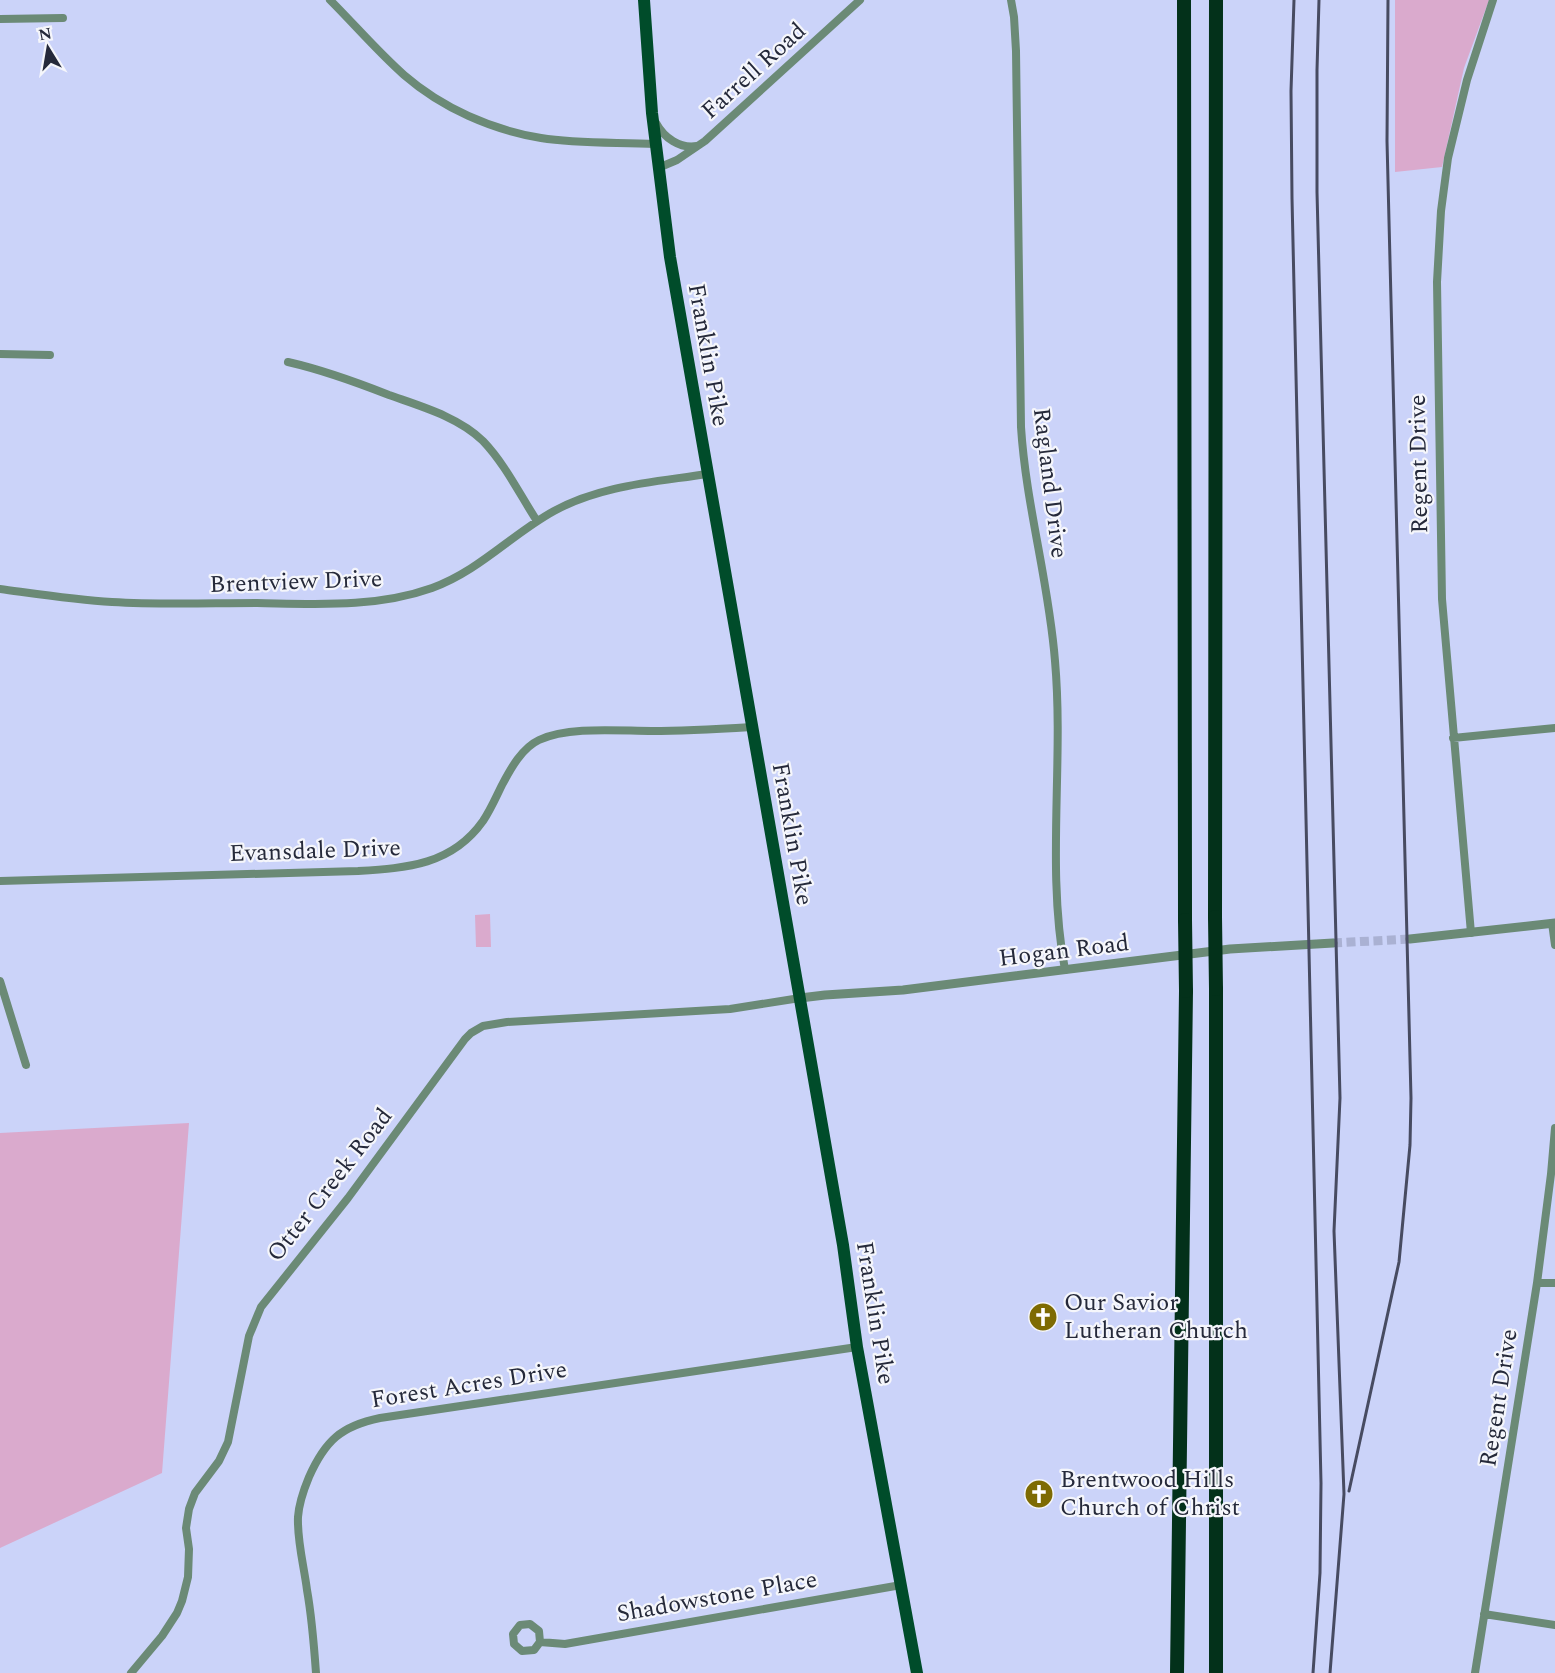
<svg xmlns="http://www.w3.org/2000/svg" width="1555" height="1673" viewBox="0 0 1555 1673" font-family="Spectral,serif">
  <style>
    .green { fill: #daaacd }
    .lines { fill: none; stroke-linecap: round; stroke-linejoin: round }
    .tertiary-tunnel { stroke: #aab1d3; stroke-width: 9; stroke-dasharray: 9 4.5; stroke-linecap: butt }
    .minor { stroke: #6b8a76; stroke-width: 8 }
    .tertiary { stroke: #6b8a76; stroke-width: 9 }
    .primary { stroke: #004c2a; stroke-width: 12 }
    .motorway { stroke: #03311a; stroke-width: 14 }
    .rail { stroke: #474b61; stroke-width: 3 }
    .motorway-bridge { stroke: #03311a; stroke-width: 14 }
    .labels { text-anchor: middle; dominant-baseline: central; stroke-width: 4.5; stroke-linejoin: round; paint-order: stroke }
    .street-label { font-size: 24px; fill: #25293a; stroke: #f5f6fb }
    .poi-label { font-size: 24px; fill: #25293a; stroke: #f5f6fb; text-anchor: start }
  </style>
  <rect width="100%" height="100%" fill="#cbd3f9"/>
  <path class="green" d="M1395,0H1489L1464,68L1442,167L1395,172Z
    M490,914L491,947H476L475,915Z
    M189,1123L162,1473L0,1548V1133Z"/>
  <g class="lines">
    <path class="tertiary-tunnel" d="M1333,943L1410,939"/>
    <path class="minor" d="M330,0C355,25 378,52 404,75C442,108 492,130 541,138C578,144 617,142 655,144
      M1011,0L1014,17L1016,51L1021,427C1026,506 1049,582 1055,661C1064,764 1046,868 1065,970
      M0,19L63,18
      M656,123C664,138 680,149 697,146
      M658,168L677,160L705,141L860,0
      M0,354L50,355
      M288,362C323,370 356,382 389,395C420,406 459,417 483,441C505,464 520,495 537,521
      M0,589C37,594 75,600 112,602C161,605 209,603 257,603C316,604 376,608 432,588C479,571 512,534 554,511C601,485 656,482 707,474
      M1453,738L1555,728
      M0,881L358,871C407,868 452,865 483,821C491,809 496,797 502,785C511,768 522,748 539,740C569,726 619,731 652,731C686,731 719,729 752,727
      M1552,923L1555,945
      M1471,933L1442,599L1437,282L1441,211L1448,158L1467,80L1493,0
      M0,981L26,1065
      M1537,1283H1555
      M1484,1614L1555,1625
      M540,1642L534,1650L522,1651L514,1644L513,1634L520,1625L530,1624L539,1631L540,1642L565,1644L901,1585
      M131,1673L162,1636L177,1613L182,1601L188,1577L189,1549L186,1528L189,1509L195,1493L219,1461L228,1442L249,1336L261,1307L348,1198L465,1039L471,1033L483,1026L507,1022L730,1009L800,998
      M316,1673C314,1645 312,1618 307,1590C304,1566 297,1541 298,1517C299,1503 304,1489 309,1477C325,1441 341,1426 380,1418L857,1347
      M1475,1673L1537,1283L1551,1174L1555,1128"/>
    <path class="tertiary" d="M1410,939L1555,923
      M800,998L825,995L903,990L1230,949L1333,943"/>
    <path class="primary" d="M644,0L652,113L670,257L843,1245L857,1347L917,1673"/>
    <path class="motorway" d="M1184,0L1185,920
      M1215,917L1216,0
      M1177,1673L1186,991
      M1216,1673V989"/>
    <path class="rail" d="M1294,0L1291,91L1292,198L1321,1483L1320,1573L1313,1673
      M1319,0L1317,70V192L1340,1098L1334,1231L1344,1494L1330,1673
      M1349,1491L1399,1262L1410,1145L1411,1098L1387,141L1388,0"/>
    <path class="motorway-bridge" d="M1215,917L1216,989
      M1185,920L1186,991"/>
  </g>
  <defs>
    <g id="church-disc" transform="scale(1.5)"><circle r="9.5" fill="#7e6b03" stroke="#f5f6fb"/><path d="M-1.2-6h2.4v3.5h3.3v2.4h-3.3V6h-2.4V-.1h-3.3v-2.4h3.3Z" fill="#fff"/></g>
  </defs>
  <g fill-rule="evenodd">
    <use href="#church-disc" x="1043" y="1317"/>
    <use href="#church-disc" x="1039" y="1494"/>
  </g>
  <g class="labels">
    <g class="street-label">
      <text transform="translate(754 71) rotate(-42)">Farrell Road</text>
      <text transform="translate(708 355) rotate(80)">Franklin Pike</text>
      <text transform="translate(1419 464) rotate(-91)">Regent Drive</text>
      <text transform="translate(1050 483) rotate(83)">Ragland Drive</text>
      <text transform="translate(296 582) rotate(-2)">Brentview Drive</text>
      <text transform="translate(792 834) rotate(80)">Franklin Pike</text>
      <text transform="translate(315 851) rotate(-2)">Evansdale Drive</text>
      <text transform="translate(1064 951) rotate(-7)">Hogan Road</text>
      <text transform="translate(330 1185) rotate(-52)">Otter Creek Road</text>
      <text transform="translate(875 1313) rotate(81)">Franklin Pike</text>
      <text transform="translate(469 1385) rotate(-9)">Forest Acres Drive</text>
      <text transform="translate(1499 1398) rotate(-81)">Regent Drive</text>
      <text transform="translate(717 1597) rotate(-10)">Shadowstone Place</text>
    </g>
    <g class="poi-label">
      <text x="1064" y="1303">Our Savior<tspan x="1064" dy="28">Lutheran Church</tspan></text>
      <text x="1060" y="1480">Brentwood Hills<tspan x="1060" dy="28">Church of Christ</tspan></text>
    </g>
  </g>
  <g transform="translate(48 48) rotate(349)" stroke="#f5f6fb" stroke-width="4.5" paint-order="stroke">
  <path d="M0-4.5L10 22L0 15L-10 22Z" fill="#25293a"/>
  <text y="-9" font-size="16" font-weight="bold" text-anchor="middle" fill="#25293a">N</text>
  </g>
</svg>
